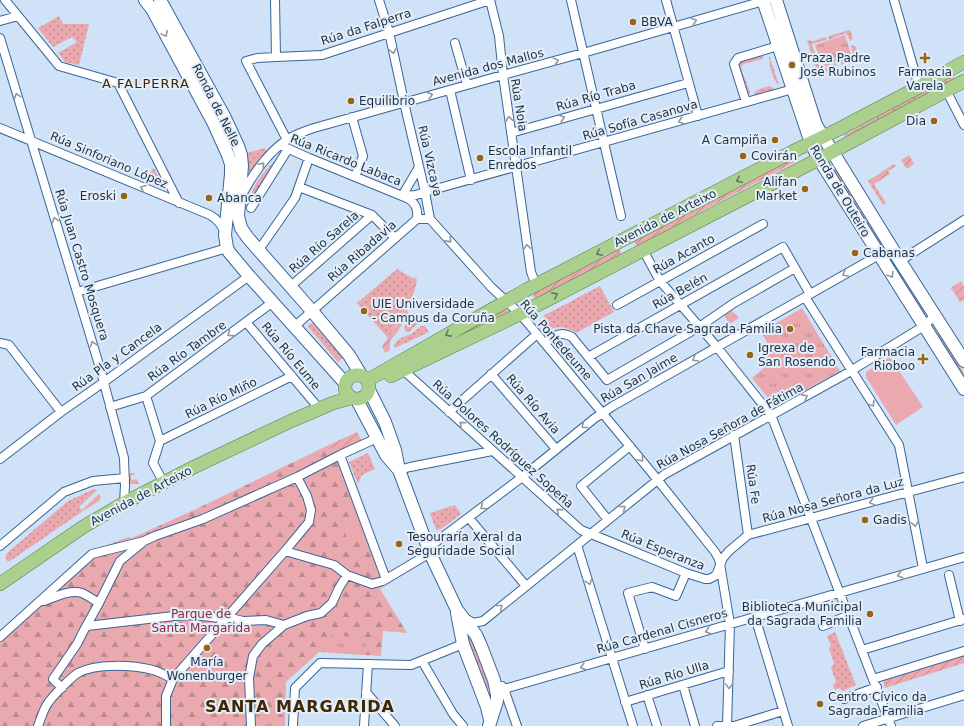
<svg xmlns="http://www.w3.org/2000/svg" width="964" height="726" viewBox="0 0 964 726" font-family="'DejaVu Sans',sans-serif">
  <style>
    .grass { fill: url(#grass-dots) }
    .forest { fill: url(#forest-firs) }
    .park { fill: url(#park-tufts) }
    .garden { fill: url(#garden-furrows) }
    .pitch { fill: #eaa9af }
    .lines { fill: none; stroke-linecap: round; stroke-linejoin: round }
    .street-casing { stroke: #3a6596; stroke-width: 10 }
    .secondary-casing { stroke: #3a6596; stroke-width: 14 }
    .primary-casing { stroke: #558343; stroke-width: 14 }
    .street { stroke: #fff; stroke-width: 8 }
    .secondary { stroke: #fff; stroke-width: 12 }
    .primary { stroke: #abcf8d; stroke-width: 13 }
    .oneway { stroke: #8e98a2 }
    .oneway2 { stroke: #5d7866 }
    .poi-dot { fill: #956414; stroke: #e4eef9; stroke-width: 1.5 }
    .labels { text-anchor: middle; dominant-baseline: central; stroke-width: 4; stroke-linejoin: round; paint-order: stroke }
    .poi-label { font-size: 12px; fill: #1e3046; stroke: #e4eef9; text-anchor: start }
    .street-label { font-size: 12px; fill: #1e3046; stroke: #e4eef9 }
    .park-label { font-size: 12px; fill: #8f273c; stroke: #e4eef9 }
    .neighbourhood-label { font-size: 13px; letter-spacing: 1px; fill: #3e2703; stroke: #e4eef9 }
    .district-label { font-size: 16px; font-weight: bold; letter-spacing: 1px; fill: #3e2703; stroke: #e4eef9 }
  </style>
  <defs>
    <pattern id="grass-dots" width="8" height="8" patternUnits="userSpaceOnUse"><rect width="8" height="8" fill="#eaa9af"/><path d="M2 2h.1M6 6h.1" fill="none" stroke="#bd8a90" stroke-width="1.8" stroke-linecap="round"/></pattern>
    <pattern id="forest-firs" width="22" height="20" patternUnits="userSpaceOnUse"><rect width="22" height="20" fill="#eaa9af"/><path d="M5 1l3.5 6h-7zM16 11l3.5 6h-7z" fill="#bd8a90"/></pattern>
    <pattern id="park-tufts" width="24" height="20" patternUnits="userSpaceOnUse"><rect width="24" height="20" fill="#eaa9af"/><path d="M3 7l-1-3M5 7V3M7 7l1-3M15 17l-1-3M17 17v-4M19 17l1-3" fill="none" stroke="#bd8a90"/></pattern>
    <pattern id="garden-furrows" width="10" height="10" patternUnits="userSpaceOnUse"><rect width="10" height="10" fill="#eaa9af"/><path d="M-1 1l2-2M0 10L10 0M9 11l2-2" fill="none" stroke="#bd8a90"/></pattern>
  </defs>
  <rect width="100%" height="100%" fill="#cfe2f8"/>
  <path class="grass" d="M59,16L63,24H89L79,65L65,62L58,53L77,42L72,37L53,47L38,28Z
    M849,30L851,32L853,38L850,41L846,33L829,40V36Z
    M826,37L827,40L812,44L820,70L827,68L836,63V65L835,68L818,75L807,40L813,41Z
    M852,45L856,47C859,59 851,60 841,65L840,60L853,54L851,46Z
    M761,51L763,56L762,59L744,64L741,66L742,71L750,92L749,95L748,96L734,64Z
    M769,55L779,85C772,79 769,65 769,55Z
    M953,76L956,82L846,139L844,135Z
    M128,81L141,85V86L131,89L127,82Z
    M769,86C774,87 774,89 775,94L756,99L754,93L757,90Z
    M265,148L267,152L254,167L249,176L247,153Z
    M277,159L252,203L249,208C250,203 251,197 252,192C257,179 267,168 277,159Z
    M154,168L162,184L160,186L143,179Z
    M397,269L414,279C407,300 401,320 388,338L357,303Z
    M600,286L614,312L576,333C568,327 560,326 550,329L543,316Z
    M417,314L420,316L423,323L416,325L409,332H406L404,328L406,324L413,319L415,315Z
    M313,322L316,324L344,356L338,362L308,327L309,325Z
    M421,326H425L429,332L395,348L394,345L399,339L411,334Z
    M368,453L375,469L362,475L358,484L349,462Z
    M94,489L97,490L79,507L83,511L10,561H7C5,558 6,556 7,553L68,501Z
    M455,505L461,514L441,529L436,530L430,513Z
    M835,632L856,685L843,691L839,688L835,690L833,685L836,682L831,668L834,664L829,648L831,646L827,636Z
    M471,635L491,688L486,690L465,637Z"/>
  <path class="forest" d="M331,444L385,586L380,589L407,633L383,631L381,656L319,652L286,682L285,726H0V632L89,552L128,537L132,538L194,510Z"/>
  <path class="park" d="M845,35L851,54L823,68L815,45Z
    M802,308L840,371L775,407L752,378L776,358L761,332Z
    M732,311L739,318L729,324L724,315Z
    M330,635L366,638L365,655L329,652Z
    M278,714L279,726H256L255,715Z"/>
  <path class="garden" d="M797,155L799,160L702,211L638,248L633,240Z
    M909,155L914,164L907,169L901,160Z
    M894,164L896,166L888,171L890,174L874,184L886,203L883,205L868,181Z
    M835,168L926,312L924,313L833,169Z
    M619,249L622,255L536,301L532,293Z
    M416,277C419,284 410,300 408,308C406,312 409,309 407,314C405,320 401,325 398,331C396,334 392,337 390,341V347L389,351L385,353L382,346L395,328L401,316L414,279Z
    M961,281L964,287V300L960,302L951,288Z
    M504,309L507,310L509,312L508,313L395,371Z
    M939,333L964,373V377L937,334Z
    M769,347L776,358L765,367L762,363L767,357V354L765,350Z
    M357,432L362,441L335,454L331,444Z
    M130,473H135V474L131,476V479L133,480L137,479L139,484H129L128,480Z
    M99,494L101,497L99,501L83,511L82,510Z
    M964,655V663L885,688L883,681Z"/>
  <path class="pitch" d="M890,357L923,407L896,425L866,377V372Z
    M355,514L364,538L349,543L340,520Z"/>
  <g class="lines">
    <g class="street-casing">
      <path id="street" d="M5,0L59,66L118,83L179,203
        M275,0L276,57
        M379,0L389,32L406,111L425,192L430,219L491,287L520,314L537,334L652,473L715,552L719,559L720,564L730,624L727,726
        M490,0L499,36L503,75L531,272L536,285
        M571,0L621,216
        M666,0L698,116
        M894,0L919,87
        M0,21L18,16
        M0,38L100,368L124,458L125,485L124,503
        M455,43L467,85
        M450,90L471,180
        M946,90L964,125
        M746,102L734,64L738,58L778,46
        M352,117L363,156L355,177
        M0,128L210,215C217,219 222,225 225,233
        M511,133L688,83
        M287,140L246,61L257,58L276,57L322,55L490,0
        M280,145L309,158L407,198C416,203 418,209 417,219
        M299,187L372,215L395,238
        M242,195C253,174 268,152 288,139C296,134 305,131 314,128L492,78L583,53L767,0
        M402,196L416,195L425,192L793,89
        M402,196L419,167
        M251,208L288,149
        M258,250L263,244L295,198L309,158
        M643,250L660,281L717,347L771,415L891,726
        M900,261L964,220
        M291,286L372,215
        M77,292L227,248
        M805,297L899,445L923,568
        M617,305L763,224
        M246,322L317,406
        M295,326L417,219H430
        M0,343L9,345L61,412
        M545,343C555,336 560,330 572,337L607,380L699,327L734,303L795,268
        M588,357L783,247L810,294
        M403,370L581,530L606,540L686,573L705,579H709L715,576L717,573L723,558L729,551L748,535L964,477
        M491,374L556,449
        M146,396L160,441L153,463L160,476
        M110,407L146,396L273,302
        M449,412L537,334
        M734,435L748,535
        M377,438L340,455L386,579
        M160,441L292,376
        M0,459L61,412L104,382L249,276
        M399,470L410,467L492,451
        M469,518L526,586
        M608,520L581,486L630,446
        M577,545L633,726
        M0,546L64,492L93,481L125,478
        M428,548L521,478L595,418L613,406L879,255
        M285,551L334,565L347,575
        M949,575L960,621
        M41,601H44C55,597 70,589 82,593C88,596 94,600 99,603
        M227,617L243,621L266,620L284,625L307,616L321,613L332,603L339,588L347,575L372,584L383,581L430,553
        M755,617L788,726
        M465,618L473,623L483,621L665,474L844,375L924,326L931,319L934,314
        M87,626L174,616L193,615L220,618L223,622
        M823,626L849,615
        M0,637L92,554L144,541L155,536L203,519L297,477L340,455
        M645,649L628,593L652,587L676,596L686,573
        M862,650L964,619
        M422,661L453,714L463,726
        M173,679L285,551L309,522L311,510L307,496L297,477
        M873,679L964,651
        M683,685L695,726
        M502,686L504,689L517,726
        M62,688L53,679L77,644L83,632L99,603L120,561L142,543
        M366,692L395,726
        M647,695L657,726
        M495,698L504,689L964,557
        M844,699L877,687
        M625,702L729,671
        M38,726C41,719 43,710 48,703C52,697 71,677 78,673C96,663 133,665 153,670C160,672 167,676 173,679L166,696V726
        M251,726L249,678L253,656L262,644L284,625
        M293,726L295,688L320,663L411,665L463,644
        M364,726L368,664
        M717,726H734L783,711
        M863,726L964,695"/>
    </g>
    <g class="secondary-casing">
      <path id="secondary" d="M145,0L152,9L214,124L228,155L231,164V174L225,235L227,248L229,252L249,276L345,383
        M160,0L225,118L238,146L241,155L242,166L238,216L241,228L248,238L312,311L349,355L361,375
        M763,0L811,143L819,159L964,389
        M776,0L816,125L900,261L964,361
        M369,390L385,422L395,450L399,470L430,553L457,610L476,635L481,646L494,680L497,695V701L489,726
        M357,400L386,455L398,469
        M457,613L463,644L487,707L490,720"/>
    </g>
    <g class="primary-casing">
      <path id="primary" d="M345 387a12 12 0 1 1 24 0a12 12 0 1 1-24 0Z
        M391,376L520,314L819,159L964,81
        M368,380L526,290L798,149L839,129L919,87L964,62
        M0,584L83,527L124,503L194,467L291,421L333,403L351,398"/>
    </g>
    <use href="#street" class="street"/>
    <use href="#secondary" class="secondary"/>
    <use href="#primary" class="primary"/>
  </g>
  <defs><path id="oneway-chevron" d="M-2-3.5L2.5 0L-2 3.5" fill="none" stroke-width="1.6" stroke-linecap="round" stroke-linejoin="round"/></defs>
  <g class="oneway">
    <use href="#oneway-chevron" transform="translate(694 21) rotate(-16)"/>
    <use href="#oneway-chevron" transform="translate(165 34) rotate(62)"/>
    <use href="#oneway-chevron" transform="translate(393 51) rotate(78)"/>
    <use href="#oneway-chevron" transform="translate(556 61) rotate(-15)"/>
    <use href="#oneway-chevron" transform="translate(430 95) rotate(-16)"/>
    <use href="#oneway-chevron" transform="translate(17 96) rotate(-107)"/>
    <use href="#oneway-chevron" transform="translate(562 118) rotate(-16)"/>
    <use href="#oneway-chevron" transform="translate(509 119) rotate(-99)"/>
    <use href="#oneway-chevron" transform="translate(681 121) rotate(164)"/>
    <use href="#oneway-chevron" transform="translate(262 165) rotate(-49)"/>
    <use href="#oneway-chevron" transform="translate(143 188) rotate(-157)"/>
    <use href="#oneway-chevron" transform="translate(55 220) rotate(-107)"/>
    <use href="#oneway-chevron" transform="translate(449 240) rotate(48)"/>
    <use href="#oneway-chevron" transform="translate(527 247) rotate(-98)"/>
    <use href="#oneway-chevron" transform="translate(845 274) rotate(150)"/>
    <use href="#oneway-chevron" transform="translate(891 275) rotate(58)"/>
    <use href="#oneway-chevron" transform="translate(230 334) rotate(144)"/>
    <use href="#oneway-chevron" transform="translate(93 344) rotate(-107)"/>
    <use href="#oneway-chevron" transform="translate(695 359) rotate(150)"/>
    <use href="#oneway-chevron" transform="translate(805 397) rotate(-29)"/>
    <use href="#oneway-chevron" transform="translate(872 404) rotate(57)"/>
    <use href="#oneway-chevron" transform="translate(462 424) rotate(-138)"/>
    <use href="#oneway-chevron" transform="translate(584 426) rotate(141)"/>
    <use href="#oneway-chevron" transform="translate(641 459) rotate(50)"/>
    <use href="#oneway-chevron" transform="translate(872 502) rotate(165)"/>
    <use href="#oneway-chevron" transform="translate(483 507) rotate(142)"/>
    <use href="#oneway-chevron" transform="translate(623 508) rotate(-39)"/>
    <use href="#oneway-chevron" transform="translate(559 511) rotate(-138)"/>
    <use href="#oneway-chevron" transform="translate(915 524) rotate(79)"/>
    <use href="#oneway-chevron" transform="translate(900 575) rotate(164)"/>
    <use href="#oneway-chevron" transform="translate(589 582) rotate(73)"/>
    <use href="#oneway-chevron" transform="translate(500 607) rotate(-39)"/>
    <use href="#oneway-chevron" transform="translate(708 631) rotate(164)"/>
    <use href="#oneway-chevron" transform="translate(583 667) rotate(164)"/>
    <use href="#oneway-chevron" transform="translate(729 686) rotate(92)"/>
  </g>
  <g class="oneway2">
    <use href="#oneway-chevron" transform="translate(739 180) rotate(153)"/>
    <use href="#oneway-chevron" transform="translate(599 253) rotate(153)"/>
    <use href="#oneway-chevron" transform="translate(555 295) rotate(-27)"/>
    <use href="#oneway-chevron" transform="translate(448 334) rotate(151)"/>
  </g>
  <g class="poi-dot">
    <circle cx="633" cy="22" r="4"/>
    <path d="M923 52h4v4h4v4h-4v4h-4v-4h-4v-4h4z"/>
    <circle cx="792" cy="65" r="4"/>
    <circle cx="351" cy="101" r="4"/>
    <circle cx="934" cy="121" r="4"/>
    <circle cx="775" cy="140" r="4"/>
    <circle cx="743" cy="156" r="4"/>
    <circle cx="480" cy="158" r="4"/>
    <circle cx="805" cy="189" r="4"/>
    <circle cx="124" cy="196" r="4"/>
    <circle cx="209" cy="198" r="4"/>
    <circle cx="855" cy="253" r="4"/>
    <circle cx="364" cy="311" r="4"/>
    <circle cx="790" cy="329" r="4"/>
    <circle cx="750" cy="355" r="4"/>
    <path d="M921 353h4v4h4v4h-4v4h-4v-4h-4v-4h4z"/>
    <circle cx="865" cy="520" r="4"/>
    <circle cx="399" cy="544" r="4"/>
    <circle cx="870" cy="614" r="4"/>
    <circle cx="207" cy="648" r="4"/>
    <circle cx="820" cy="704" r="4"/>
  </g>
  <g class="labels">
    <g class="poi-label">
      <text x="641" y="22">BBVA</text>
      <text x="800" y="58">Praza Padre<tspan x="800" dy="14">José Rubinos</tspan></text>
      <text x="925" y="72" text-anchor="middle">Farmacia<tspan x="925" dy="14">Varela</tspan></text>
      <text x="359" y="101">Equilibrio</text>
      <text x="926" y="121" text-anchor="end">Dia</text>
      <text x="767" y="140" text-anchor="end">A Campiña</text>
      <text x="488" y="151">Escola Infantil<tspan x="488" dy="14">Enredos</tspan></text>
      <text x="751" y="156">Covirán</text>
      <text x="797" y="182" text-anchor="end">Alifan<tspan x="797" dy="14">Market</tspan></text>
      <text x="116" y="196" text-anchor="end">Eroski</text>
      <text x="217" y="198">Abanca</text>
      <text x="863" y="253">Cabanas</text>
      <text x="372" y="304">UIE Universidade<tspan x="372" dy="14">- Campus da Coruña</tspan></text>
      <text x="782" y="329" text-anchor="end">Pista da Chave Sagrada Familia</text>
      <text x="758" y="348">Igrexa de<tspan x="758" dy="14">San Rosendo</tspan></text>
      <text x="915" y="352" text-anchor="end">Farmacia<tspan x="915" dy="14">Rioboo</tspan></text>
      <text x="873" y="520">Gadis</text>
      <text x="407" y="537">Tesouraría Xeral da<tspan x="407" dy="14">Seguridade Social</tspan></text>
      <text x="862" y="607" text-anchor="end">Biblioteca Municipal<tspan x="862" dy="14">da Sagrada Familia</tspan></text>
      <text x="207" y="662" text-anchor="middle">María<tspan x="207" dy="14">Wonenburger</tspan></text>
      <text x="828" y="697">Centro Cívico da<tspan x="828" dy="14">Sagrada Familia</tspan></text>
    </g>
    <g class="street-label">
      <text transform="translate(366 27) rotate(-18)">Rúa da Falperra</text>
      <text transform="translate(488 67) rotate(-15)">Avenida dos Mallos</text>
      <text transform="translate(596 96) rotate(-16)">Rúa Río Traba</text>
      <text transform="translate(216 105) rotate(63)">Ronda de Nelle</text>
      <text transform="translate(519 105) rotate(81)">Rúa Noia</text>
      <text transform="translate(640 120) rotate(-16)">Rúa Sofía Casanova</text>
      <text transform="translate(109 160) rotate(23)">Rúa Sinforiano López</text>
      <text transform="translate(346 160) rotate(22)">Rúa Ricardo Labaca</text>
      <text transform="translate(430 161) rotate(77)">Rúa Vizcaya</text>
      <text transform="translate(840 191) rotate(59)">Ronda de Outeiro</text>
      <text transform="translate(665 218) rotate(-27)">Avenida de Arteixo</text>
      <text transform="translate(324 242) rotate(-41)">Rúa Río Sarela</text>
      <text transform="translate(362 251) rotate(-41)">Rúa Ribadavia</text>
      <text transform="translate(684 254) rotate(-29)">Rúa Acanto</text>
      <text transform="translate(82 265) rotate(73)">Rúa Juan Castro Mosquera</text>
      <text transform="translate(680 291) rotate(-29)">Rúa Belén</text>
      <text transform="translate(556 340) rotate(49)">Rúa Pontedeume</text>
      <text transform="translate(187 351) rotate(-36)">Rúa Río Tambre</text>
      <text transform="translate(291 356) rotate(50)">Rúa Río Eume</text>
      <text transform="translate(117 357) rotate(-36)">Rúa Pla y Cancela</text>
      <text transform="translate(639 378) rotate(-30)">Rúa San Jaime</text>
      <text transform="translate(221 398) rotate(-26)">Rúa Río Miño</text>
      <text transform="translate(533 404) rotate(49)">Rúa Río Avia</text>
      <text transform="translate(730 426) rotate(-29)">Rúa Nosa Señora de Fátima</text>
      <text transform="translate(503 444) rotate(42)">Rúa Dolores Rodríguez Sopeña</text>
      <text transform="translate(753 484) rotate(82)">Rúa Fe</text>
      <text transform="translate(141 496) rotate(-28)">Avenida de Arteixo</text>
      <text transform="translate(833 500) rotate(-15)">Rúa Nosa Señora da Luz</text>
      <text transform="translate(663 550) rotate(22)">Rúa Esperanza</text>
      <text transform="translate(662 631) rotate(-16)">Rúa Cardenal Cisneros</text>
      <text transform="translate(674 675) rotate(-17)">Rúa Río Ulla</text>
    </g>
    <g class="park-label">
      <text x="201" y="614">Parque de<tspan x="201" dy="14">Santa Margarida</tspan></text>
    </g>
    <g class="neighbourhood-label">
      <text x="146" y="83">A FALPERRA</text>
    </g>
    <g class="district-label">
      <text x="300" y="706">SANTA MARGARIDA</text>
    </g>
  </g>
</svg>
